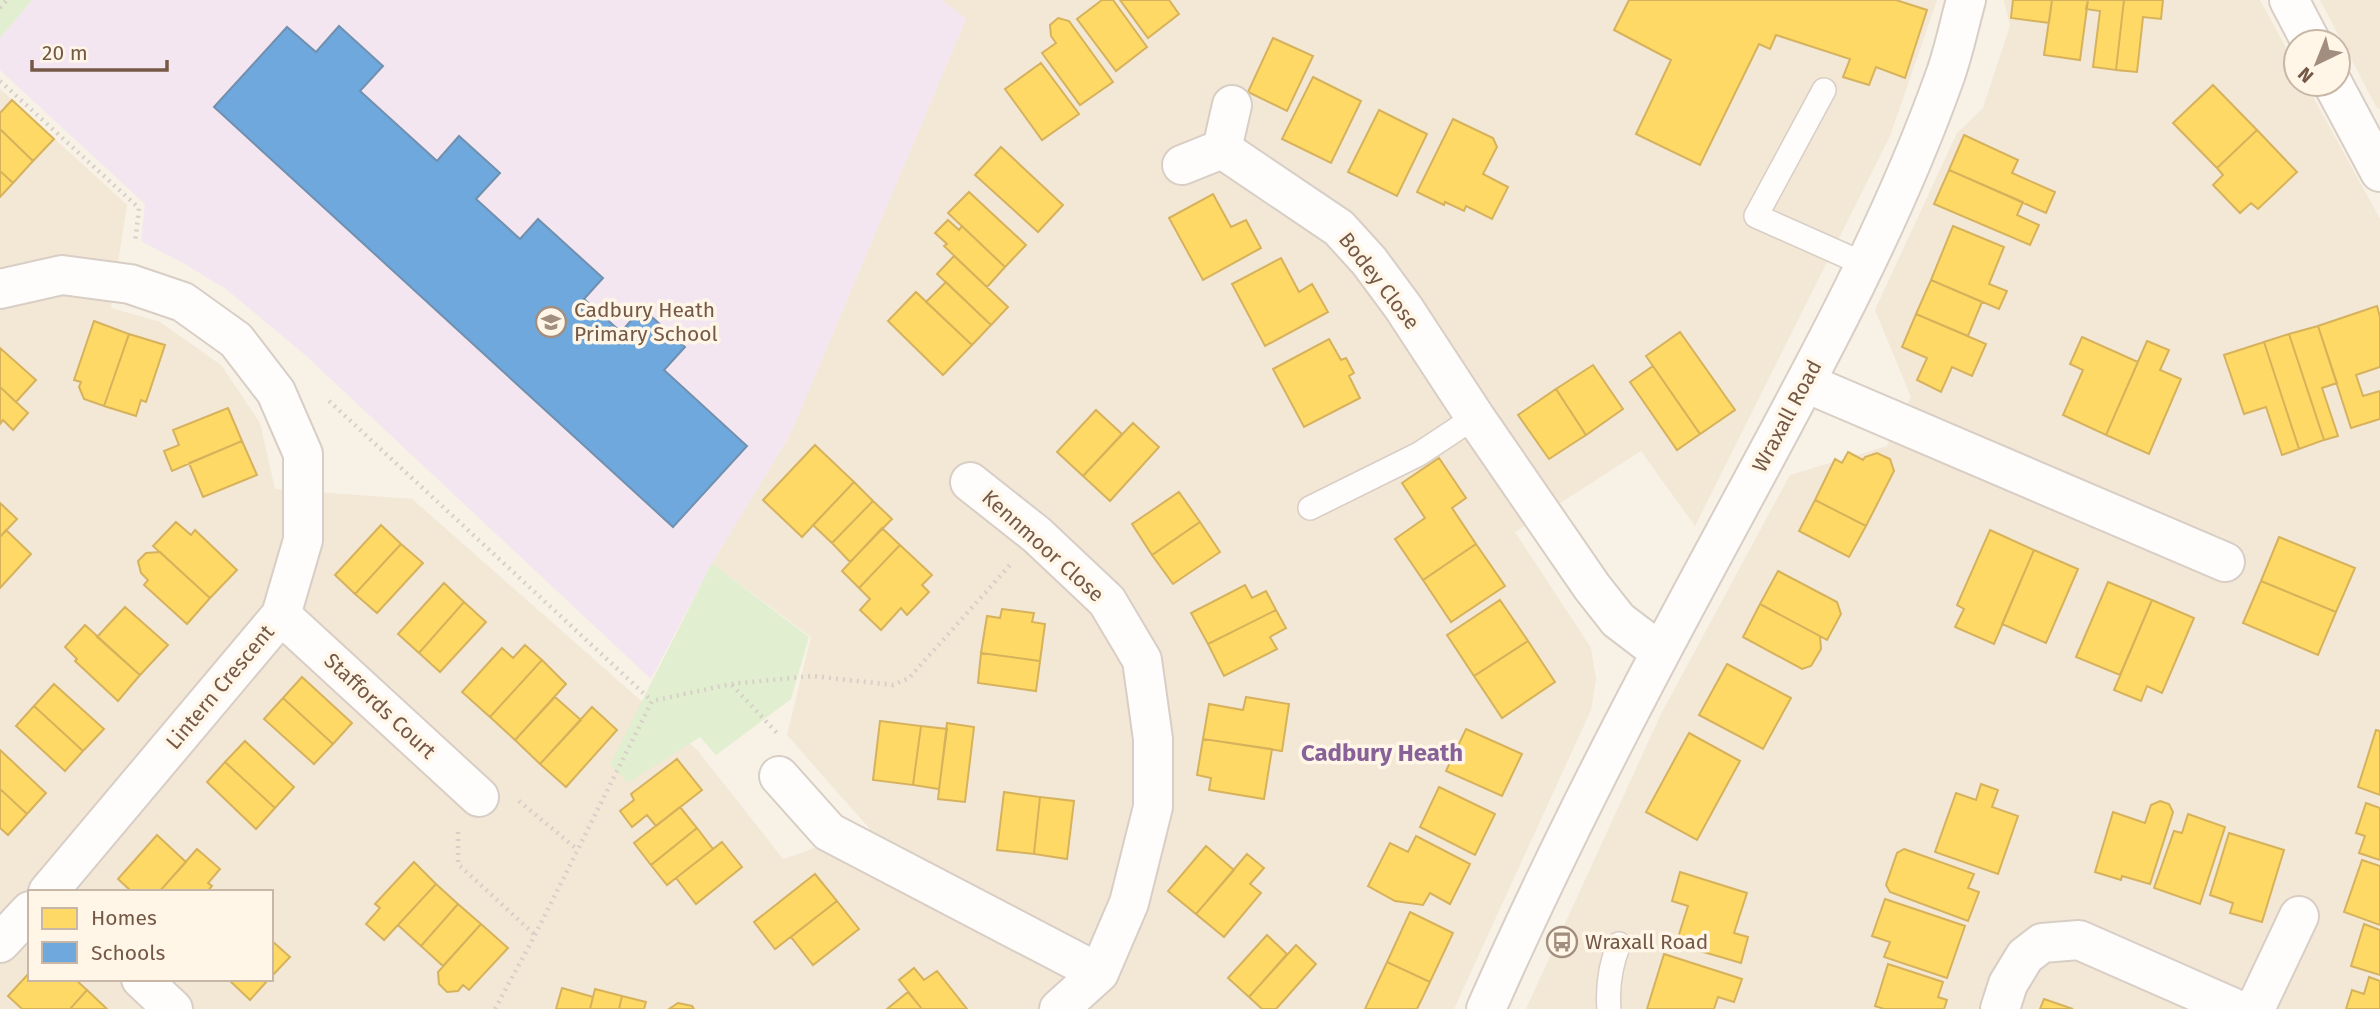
<svg xmlns="http://www.w3.org/2000/svg" width="2380" height="1009" viewBox="0 0 2380 1009" font-family="'Fira Sans',sans-serif">
  <style>
    .residential { fill: #f3e7d6; fill-rule: evenodd }
    .education { fill: #f3e6f0 }
    .green { fill: #e1eed0 }
    .homes { fill: #ffd966; stroke: #d6b25c; stroke-width: 2 }
    .schools { fill: #6fa8dc; stroke: #7190af; stroke-width: 2 }
    .lines { fill: none; stroke-linecap: round; stroke-linejoin: round }
    .lane-casing { stroke: #d8cec5; stroke-width: 26 }
    .street-casing { stroke: #d8cec5; stroke-width: 42 }
    .path { stroke: #d8d0c8; stroke-width: 4.5; stroke-dasharray: 2 5; stroke-linecap: butt }
    .lane { stroke: #fefdfb; stroke-width: 23 }
    .street { stroke: #fefdfb; stroke-width: 38 }
    .labels { text-anchor: middle; dominant-baseline: central; stroke-width: 7; stroke-linejoin: round; paint-order: stroke }
    .street-label { font-size: 21px; fill: #755846; stroke: #fff6e7 }
    .poi-label { font-size: 21px; fill: #755846; stroke: #fff6e7; text-anchor: start }
    .quarter-label { font-size: 24px; font-weight: bold; fill: #886199; stroke: #fff6e7 }
  </style>
  <rect width="100%" height="100%" fill="#f7f1e6"/>
  <path class="residential" d="M942,0H1937L1890,136L1695,526L1641,451L1515,532L1591,648L1596,678L1591,710L1454,1009H0V89L127,205L111,308L160,322L221,365L260,423L275,489L412,499L698,751L783,859L870,829L787,735L811,637L712,563L790,435L966,19ZM30,892H271V979H30Z
    M2004,0H2260L2296,66V84H2306L2380,219V1009H1526L1661,714L1790,475L1887,446L1911,397L1875,310L1957,133L1983,108L2010,26Z
    M2320,0H2380V109L2377,108Z"/>
  <path class="education" d="M32,0H942L966,19L790,435L712,563L651,679L304,354L226,289L183,263L141,241L145,204L0,70V38Z"/>
  <path class="green" d="M0,0H32L0,38Z
    M712,563L809,637L791,699L716,755L700,737L628,783L610,764Z"/>
  <path class="homes" d="M1102,0H1113L1147,47L1116,71L1077,19Z
    M1120,0H1169L1179,14L1148,38Z
    M1629,0H1896L1927,10L1905,78L1876,67L1869,85L1843,77L1850,59L1776,35L1770,49L1759,44L1700,165L1636,134L1671,60L1614,30Z
    M2013,0H2052L2049,23L2011,18Z
    M2052,0H2088L2080,60L2044,55Z
    M2088,0H2124L2116,70L2093,67L2100,11L2086,9Z
    M2124,0H2163L2161,19L2143,17L2137,72L2116,70Z
    M1058,18L1069,21L1113,82L1080,105L1042,53L1056,43L1051,36L1050,25Z
    M1273,38L1313,56L1287,111L1248,92Z
    M1041,63L1079,114L1042,140L1005,89Z
    M1313,77L1361,101L1331,163L1282,139Z
    M2213,85L2257,130L2217,168L2173,123Z
    M12,100L54,139L33,161L0,129V113Z
    M1379,110L1427,134L1397,196L1348,172Z
    M1453,119L1493,138L1497,147L1483,174L1508,187L1492,219L1466,206L1464,211L1445,202L1444,205L1417,192Z
    M0,129L33,161L13,183L0,171Z
    M2257,130L2297,172L2258,209L2251,203L2240,213L2213,185L2223,175L2217,168Z
    M1964,135L2018,160L2012,173L2055,192L2046,213L1949,170Z
    M1001,147L1063,205L1038,232L975,175Z
    M1949,170L2023,202L2017,215L2039,225L2030,245L1934,204Z
    M0,171L13,183L0,197Z
    M969,192L1026,245L1005,267L948,213Z
    M1213,194L1231,227L1246,220L1261,248L1203,280L1169,218Z
    M948,220L959,230L962,226L1005,267L987,287L944,246L947,244L935,233Z
    M1953,226L2004,247L1989,284L2007,291L1999,309L1931,280Z
    M954,256L1008,307L991,325L937,274Z
    M1281,258L1299,292L1312,284L1328,312L1265,346L1232,284Z
    M1931,280L1982,302L1968,336L1916,314Z
    M946,282L991,325L972,345L926,302Z
    M916,292L972,345L943,375L888,321Z
    M2377,306L2380,317V367L2356,375L2363,396L2380,391V419L2351,428L2318,326Z
    M1916,314L1986,344L1972,376L1952,367L1941,392L1917,380L1927,358L1902,347Z
    M94,321L129,334L104,406L84,399L79,387L81,382L74,380Z
    M2318,326L2337,383L2322,388L2338,436L2324,440L2289,334Z
    M1680,332L1735,410L1700,434L1646,356Z
    M129,334L165,345L146,402L141,400L136,416L104,406Z
    M2289,334L2324,440L2299,449L2264,342Z
    M2082,337L2138,362L2106,435L2063,415L2083,370L2070,364Z
    M1329,339L1341,360L1346,358L1354,373L1349,376L1360,398L1304,427L1273,369Z
    M2147,341L2169,350L2160,370L2181,379L2149,454L2106,435Z
    M2264,342L2299,449L2282,455L2266,407L2244,414L2224,355Z
    M0,348L36,380L16,402L0,387Z
    M1593,365L1623,409L1586,435L1556,389Z
    M1653,366L1700,434L1677,450L1630,382Z
    M0,387L28,413L13,430L3,420L0,424Z
    M1556,389L1586,435L1549,459L1518,415Z
    M228,408L242,441L172,471L164,451L179,445L173,430Z
    M1096,410L1122,434L1083,476L1057,452Z
    M1133,423L1159,447L1110,501L1083,476Z
    M242,441L257,475L203,497L189,463Z
    M815,445L854,482L802,537L763,500Z
    M1848,452L1863,460L1865,457L1877,453L1890,459L1894,471L1866,526L1815,500L1835,459L1842,463Z
    M1439,458L1466,498L1452,508L1476,544L1423,580L1395,539L1425,518L1402,483Z
    M854,482L873,501L832,543L813,525Z
    M1179,492L1200,522L1152,555L1132,524Z
    M1815,500L1866,526L1849,557L1799,531Z
    M873,501L892,519L850,562L832,543Z
    M0,503L17,519L0,537Z
    M176,522L191,535L195,530L237,570L210,598L153,546Z
    M1200,522L1220,552L1173,584L1152,555Z
    M381,525L401,544L355,594L335,575Z
    M882,528L900,545L859,588L842,571Z
    M6,530L31,554L0,588V537Z
    M1990,530L2034,550L1994,644L1955,627L1964,609L1957,605Z
    M2279,537L2355,568L2336,612L2261,581Z
    M401,544L423,563L377,613L355,594Z
    M1476,544L1505,586L1451,622L1423,580Z
    M900,545L932,575L922,585L929,592L907,615L901,608L881,630L860,610L870,599L859,588Z
    M2034,550L2078,569L2046,643L2002,624Z
    M160,552L210,598L187,624L144,585L148,580L141,573L138,561L146,553Z
    M1778,571L1837,602L1841,614L1827,640L1760,604Z
    M2261,581L2336,612L2318,655L2243,623Z
    M2108,582L2152,600L2120,675L2076,657Z
    M444,583L464,602L419,653L398,634Z
    M1245,585L1252,598L1266,591L1276,610L1208,644L1191,613Z
    M1500,600L1528,641L1474,676L1447,635Z
    M2152,600L2194,618L2162,693L2147,686L2141,701L2114,690Z
    M464,602L486,622L440,672L419,653Z
    M1760,604L1820,636L1821,649L1811,666L1802,669L1743,637Z
    M125,607L168,645L140,675L97,637Z
    M1002,609L1034,613L1032,622L1045,624L1040,661L981,653L987,616L1000,618Z
    M1276,610L1286,628L1270,637L1277,649L1224,676L1208,644Z
    M85,625L140,675L118,701L75,661L77,659L65,647Z
    M1528,641L1555,682L1502,718L1474,676Z
    M525,645L542,660L490,717L462,692L502,648L513,658Z
    M981,653L1040,661L1036,691L978,683Z
    M542,660L566,684L515,740L490,717Z
    M1727,664L1791,698L1763,749L1699,715Z
    M302,677L352,723L333,744L283,698Z
    M54,684L104,729L83,751L34,706Z
    M555,697L581,720L540,764L515,740Z
    M1246,697L1289,704L1282,751L1203,739L1209,704L1243,710Z
    M283,698L333,744L314,764L264,719Z
    M34,706L83,751L65,771L16,726Z
    M592,707L617,730L566,787L540,764Z
    M880,721L921,726L913,785L873,780Z
    M947,723L974,727L965,802L938,799Z
    M921,726L947,729L939,789L913,785Z
    M1466,729L1522,754L1502,796L1446,771Z
    M2376,730L2380,731V795L2358,787Z
    M1689,733L1740,761L1697,840L1646,812Z
    M1203,739L1272,749L1264,799L1209,790L1211,778L1197,775Z
    M245,741L294,787L275,808L225,762Z
    M0,750L46,793L27,814L0,789Z
    M677,759L702,790L656,826L647,815L632,827L620,811L634,800L631,794Z
    M225,762L275,808L256,829L207,782Z
    M1981,784L1998,790L1992,807L2018,816L1998,874L1935,852L1956,793L1976,800Z
    M1439,787L1495,814L1475,855L1420,827Z
    M0,789L27,814L8,835L0,828Z
    M1004,792L1040,797L1034,854L997,850Z
    M1040,797L1074,801L1067,859L1034,854Z
    M2160,801L2169,804L2173,812L2150,884L2122,876L2121,880L2095,872L2113,812L2145,823L2151,805Z
    M2366,803L2380,808V860L2359,853L2365,836L2356,833Z
    M680,807L697,828L651,865L634,843Z
    M2188,814L2225,827L2200,904L2154,888L2174,831L2182,833Z
    M697,828L713,849L667,885L651,865Z
    M2229,833L2284,850L2262,922L2230,913L2233,903L2210,895Z
    M157,835L186,862L159,892H132L118,879Z
    M1416,836L1470,864L1450,904L1430,893L1423,905L1395,901L1368,886L1390,843L1408,852Z
    M722,842L742,867L696,904L676,878Z
    M1206,846L1234,870L1196,914L1168,891Z
    M197,849L220,869L208,883L212,886L207,892H159Z
    M1904,849L1974,874L1968,888L1979,892L1968,921L1890,892L1886,885L1897,853Z
    M1247,854L1264,868L1250,884L1261,893L1224,937L1196,914Z
    M2362,860L2380,866V925L2344,912Z
    M414,862L436,884L384,940L366,924L380,908L375,904Z
    M1680,872L1747,893L1734,933L1748,937L1741,963L1676,944L1688,906L1672,901Z
    M815,874L837,901L775,949L754,922Z
    M436,884L458,904L421,946L398,925Z
    M1885,899L1965,926L1947,978L1884,957L1890,942L1872,936Z
    M837,901L859,929L813,965L791,937Z
    M458,904L481,924L443,966L421,946Z
    M1410,912L1453,933L1430,982L1387,962Z
    M481,924L508,948L469,990L463,985L458,991L447,992L439,984L438,972Z
    M2364,924L2380,930V975L2351,966Z
    M1267,935L1287,954L1249,997L1228,978Z
    M271,940L290,957L271,977Z
    M1296,945L1316,964L1276,1009H1262L1249,997Z
    M1664,954L1742,979L1734,1002L1718,997L1714,1009H1647Z
    M1387,962L1430,982L1417,1009H1365Z
    M1888,964L1943,982L1938,997L1947,1000L1944,1009H1884L1875,1006Z
    M914,968L924,980L937,971L967,1009H922L899,980Z
    M30,972V979H75L87,990L70,1009H22L8,996Z
    M2369,977L2380,981V1009H2346L2352,990L2364,994Z
    M228,979H269L250,1000Z
    M562,988L593,997L590,1009H556Z
    M595,989L622,996L619,1009H590Z
    M87,990L107,1009H70Z
    M908,992L922,1009H887Z
    M622,996L646,1002L644,1009H619Z
    M2044,999L2073,1009H2040Z
    M678,1003L692,1006L694,1009H669Z"/>
  <path class="schools" d="M339,26L383,66L360,91L437,161L459,136L500,173L476,199L520,239L538,219L603,278L584,299L621,332L642,308L685,347L664,370L747,446L673,527L214,107L287,27L316,52Z"/>
  <g class="lines">
    <g class="lane-casing">
      <path id="lane" d="M1824,90L1756,216L1864,264
        M1310,508L1419,454L1475,417
        M1609,1009C1607,985 1610,966 1619,944"/>
    </g>
    <g class="street-casing">
      <path id="street" d="M2289,0L2311,42
        M2333,84L2380,172
        M1222,149L1339,228L1369,261L1403,307L1475,417L1592,587L1618,620L1660,652
        M1182,165L1222,149L1232,105
        M0,289L62,275L130,284L183,302L236,340L276,392L303,454V540L281,615L48,892
        M1806,383L2225,562
        M970,482L1037,535L1107,601L1142,660L1153,739V807L1129,903L1099,973L1059,1009
        M281,615L479,797
        M779,776L829,832L1099,973
        M0,943L30,911
        M141,979L173,1009
        M1486,1009C1557,848 1639,691 1723,536C1803,387 1888,236 1945,76C1954,51 1959,25 1966,0
        M2000,1009L2008,984L2025,956L2042,943L2079,940L2236,1009
        M2255,1009L2299,916"/>
    </g>
    <path class="path" d="M0,8L7,0
      M0,81L139,208L135,243
      M329,401L652,701
      M732,685L777,733V736
      M519,801L578,850
      M458,832V864L535,935
      M495,1009L535,935L652,701L731,684L812,676L893,685L909,678L1010,565"/>
    <use href="#lane" class="lane"/>
    <use href="#street" class="street"/>
  </g>
  <defs>
    <g id="school-ring" transform="scale(1.575)"><circle r="9.5" fill="#fff6e7" stroke="#a28e7e" stroke-width="1.5"/><path d="M0-5L7-2L0 1L-7-2ZM-4 1L0 2.5L4 1V4Q0 6-4 4Z" fill="#a28e7e"/></g>
    <g id="bus-ring" transform="scale(1.575)"><circle r="9.5" fill="#fff6e7" stroke="#a28e7e" stroke-width="1.5"/><path d="M-5-6H5V4H4V6H2V4H-2V6H-4V4H-5ZM-3.5-4V0h7V-4ZM-3.5 1.2v1.5H-2V1.2ZM2 1.2v1.5H3.5V1.2Z" fill="#a28e7e"/></g>
  </defs>
  <g fill-rule="evenodd">
    <use href="#school-ring" x="551" y="322"/>
    <use href="#bus-ring" x="1562" y="942"/>
  </g>
  <g class="labels">
    <g class="street-label">
      <text transform="translate(1379 281) rotate(52)">Bodey Close</text>
      <text transform="translate(1787 416) rotate(-62)">Wraxall Road</text>
      <text transform="translate(1043 546) rotate(42)">Kennmoor Close</text>
      <text transform="translate(220 687) rotate(-50)">Lintern Crescent</text>
      <text transform="translate(380 706) rotate(43)">Staffords Court</text>
    </g>
    <g class="poi-label">
      <text x="574" y="310">Cadbury Heath<tspan x="574" dy="24">Primary School</tspan></text>
      <text x="1585" y="942">Wraxall Road</text>
    </g>
    <g class="quarter-label">
      <text x="1382" y="753">Cadbury Heath</text>
    </g>
  </g>
  <rect x="28" y="890" width="245" height="91" fill="#fff6e7" stroke="#c8b7a7" stroke-width="2"/>
  <rect x="42" y="908" width="35" height="21" fill="#ffd966" stroke="#c8b7a7" stroke-width="2"/>
  <text x="91" y="925" font-size="21" fill="#755846">Homes</text>
  <rect x="42" y="942" width="35" height="21" fill="#6fa8dc" stroke="#c8b7a7" stroke-width="2"/>
  <text x="91" y="960" font-size="21" fill="#755846">Schools</text>
  <g transform="translate(2317 63) rotate(223)"><circle r="33" fill="#fff6e7" stroke="#c8b7a7" stroke-width="2"/>
  <path d="M0-5L12 26L0 18L-12 26Z" fill="#a28e7e"/>
  <text y="-10" font-size="19" font-weight="bold" text-anchor="middle" fill="#755846">N</text>
  </g>
  <path d="M32 60v10h135v-10" fill="none" stroke="#755846" stroke-width="3.5"/>
  <text x="42" y="60" font-size="21" fill="#755846" stroke="#fff6e7" stroke-width="5" paint-order="stroke">20 m</text>
</svg>
